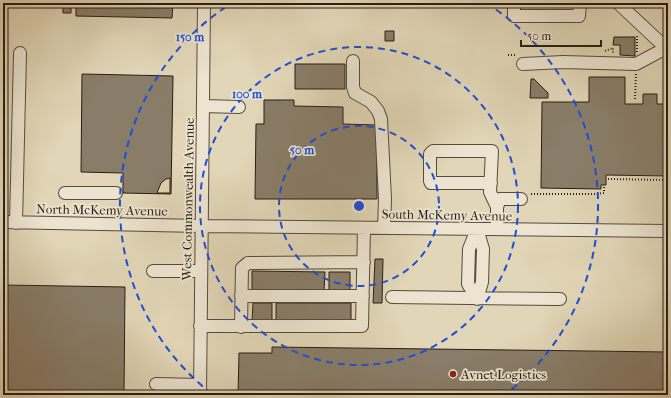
<svg xmlns="http://www.w3.org/2000/svg" width="671" height="398" viewBox="0 0 671 398" font-family="'IM FELL French Canon',serif">
  <style>
    .building { fill: #897d69; stroke: #291d14; fill-rule: evenodd }
    .lines { fill: none; stroke-linecap: round; stroke-linejoin: round }
    .minor-casing { stroke: #574b3d; stroke-width: 14 }
    .path { stroke: #291d14; stroke-width: 2; stroke-dasharray: 1 2; stroke-linecap: butt }
    .minor { stroke: #ece4d0; stroke-width: 12 }
    .ring { fill: none; stroke: #1d4ed8; stroke-width: 2; stroke-dasharray: 7 5 }
    .poi-dot { fill: #8f2418; stroke: #ece4d0; stroke-width: 1.5 }
    .labels { text-anchor: middle; dominant-baseline: central; stroke-width: 3.5; stroke-linejoin: round; paint-order: stroke }
    .street-label { font-size: 13px; fill: #291d14; stroke: #ece4d0 }
    .poi-label { font-size: 13px; fill: #291d14; stroke: #ece4d0; text-anchor: start }
    .centre { fill: #1d4ed8; stroke: #ece4d0; stroke-width: 2 }
    .ring-label { font-size: 12px; text-anchor: middle; font-weight: bold; fill: #1d4ed8; stroke: #ece4d0; stroke-width: 3.5; stroke-linejoin: round; paint-order: stroke }
  </style>
  <rect width="100%" height="100%" fill="#e1d6b7"/>
  <filter id="stains"><feTurbulence type="fractalNoise" baseFrequency=".005" numOctaves="4"/><feColorMatrix values="0 0 0 0 .2 0 0 0 0 .09 0 0 0 0 .02 0 0 0 .5 -.17"/></filter>
  <radialGradient id="worn" r=".72"><stop offset=".6" stop-color="#630" stop-opacity="0"/><stop offset="1" stop-color="#630" stop-opacity=".3"/></radialGradient>
  <path class="building" d="M63,3H71V13H63Z
    M76,3H173L172,18L76,16Z
    M385,31H394V41H385Z
    M614,37H635V56L620,55V45H613Z
    M295,64H345V89H295Z
    M82,74L173,76L171,194L123,193V173L81,172ZM170,178V193H157L161,183L166,179Z
    M589,77H625V104H643V94H657V104H668V176L606,175V185H601V189L541,188L542,102H589Z
    M531,79H534L548,93V98H530Z
    M264,100H294V106L343,107V124L377,125V199H255L256,124H264Z
    M3,154L7,155V172H3Z
    M375,259H383L382,303H373Z
    M252,271L325,272L324,290H252Z
    M329,272H350V290H329Z
    M3,285L125,287L124,395H3Z
    M253,303H272V321H252Z
    M276,303H351V322L276,321Z
    M272,347L668,352V395H238L239,353H272Z"/>
  <g class="lines">
    <g class="minor-casing">
      <path id="minor" d="M514,3V16H579L580,3
        M618,3L666,48L668,52
        M353,61V87L355,93L371,102L378,111L381,119L385,199L384,228
        M523,64L563,62L636,64L668,47
        M203,106L239,107
        M491,183H431L430,181V154L433,151H492L490,192L497,207
        M65,193H116
        M3,222L201,226L668,231
        M16,223L20,53
        M477,229L483,249L482,282L477,299L468,284L469,249Z
        M497,229V207L500,199H521
        M153,271H201
        M241,296H363
        M392,297L560,299
        M200,326H362L364,228
        M241,327L242,268L248,263L364,262
        M156,384L200,385
        M200,395L204,3"/>
    </g>
    <path class="path" d="M605,51L613,48V53
      M637,52V36
      M508,55H516
      M635,99L636,74
      M608,179L668,180
      M531,194H595L604,193V187"/>
    <use href="#minor" class="minor"/>
  </g>
  <g class="ring">
    <circle cx="359" cy="206" r="80"/>
    <circle cx="359" cy="206" r="159"/>
    <path d="M212 394A239 239 0 0 1 232 3M486 3A239 239 0 0 1 506 394"/>
  </g>
  <circle class="poi-dot" cx="453" cy="374" r="4"/>
  <g class="labels">
    <g class="street-label">
      <text transform="translate(188 199) rotate(-89)">West Commonwealth Avenue</text>
      <text transform="translate(102 210) rotate(1)">North McKemy Avenue</text>
      <text transform="translate(447 215) rotate(1)">South McKemy Avenue</text>
    </g>
    <g class="poi-label">
      <text x="461" y="374">Avnet Logistics</text>
    </g>
  </g>
  <circle cx="359" cy="206" r="6" class="centre"/>
  <g class="ring-label">
    <text x="190" y="41">150 m</text>
    <text x="247" y="98">100 m</text>
    <text x="302" y="154">50 m</text>
  </g>
  <rect width="671" height="398" fill="none" stroke="#e1d6b7" stroke-width="16"/>
  <rect x="4" y="4" width="663" height="390" fill="none" stroke="#291d14" stroke-width="2"/>
  <rect x="8" y="8" width="655" height="382" fill="none" stroke="#291d14"/>
  <path d="M521 40v6h80v-6" fill="none" stroke="#291d14" stroke-width="2"/>
  <text x="527" y="40" font-size="12" fill="#291d14" stroke="#ece4d0" stroke-width="3" paint-order="stroke">50 m</text>
  <rect width="100%" height="100%" filter="url(#stains)"/>
  <rect width="100%" height="100%" fill="url(#worn)"/>
</svg>
